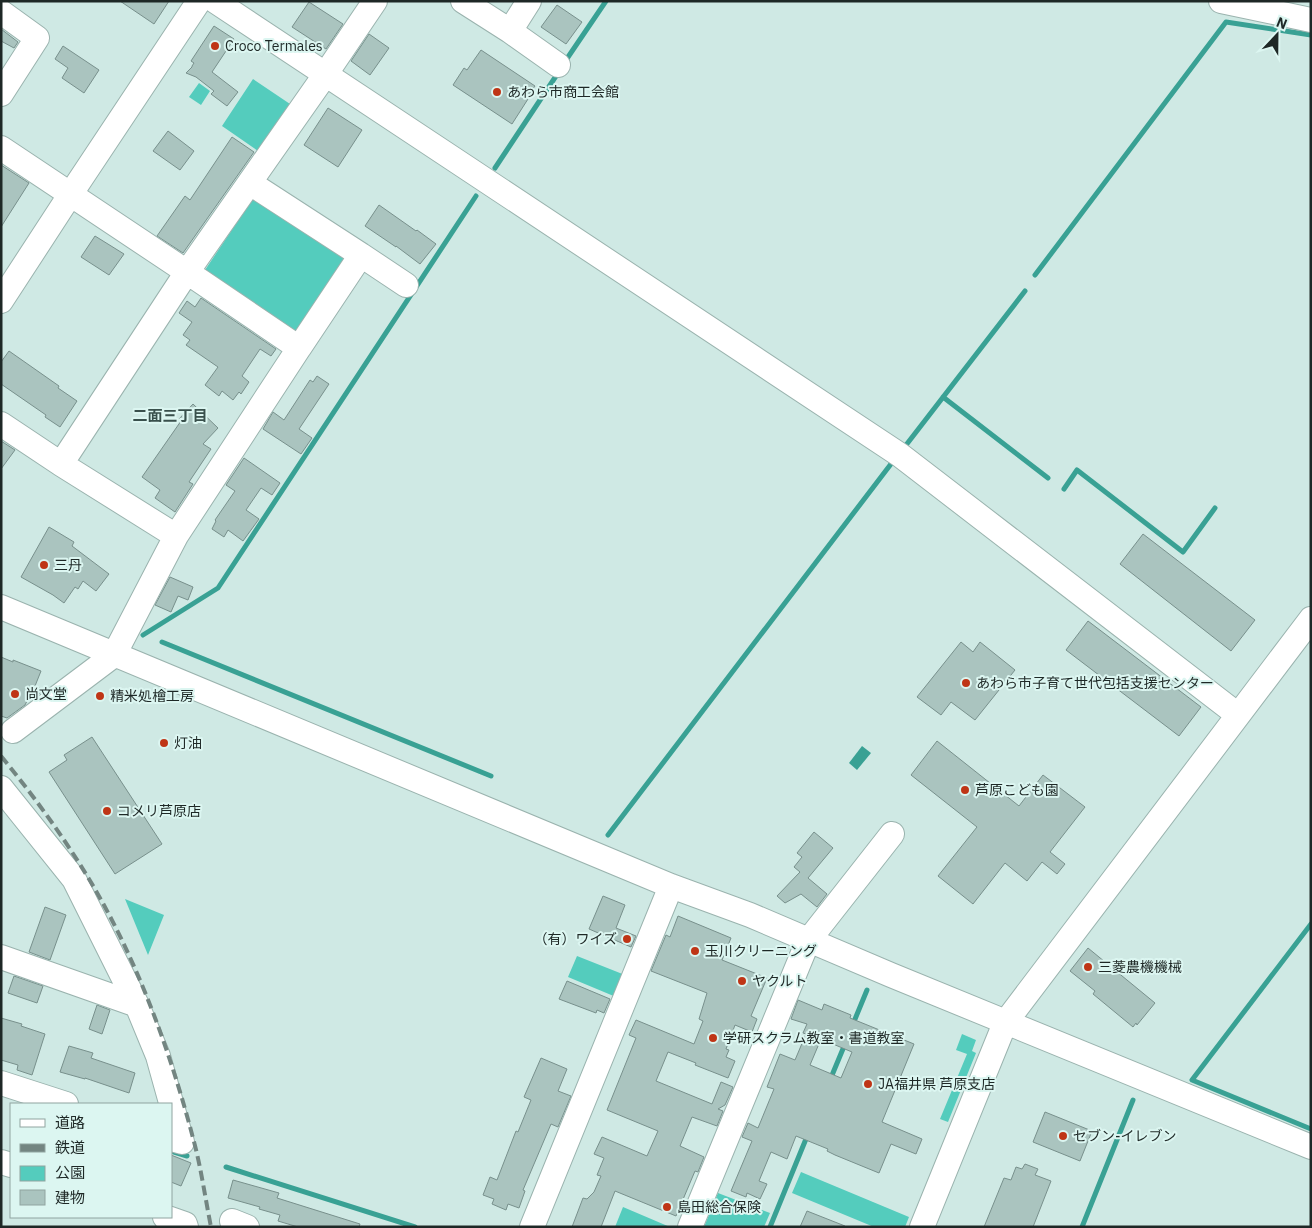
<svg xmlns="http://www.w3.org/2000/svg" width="1312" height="1228" viewBox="0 0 1312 1228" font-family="'IBM Plex Sans','Noto Sans JP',sans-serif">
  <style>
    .green { fill: #54ccbd }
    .water { fill: #39a194 }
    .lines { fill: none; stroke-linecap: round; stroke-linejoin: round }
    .stream { stroke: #39a194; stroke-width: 5 }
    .building { fill: #aac4bf; stroke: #78908c; fill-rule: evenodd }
    .minor-casing { stroke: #9ab3ae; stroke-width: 26 }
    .minor { stroke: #fff; stroke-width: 24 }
    .rail { stroke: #738581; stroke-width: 4; stroke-dasharray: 10 5; stroke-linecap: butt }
    .poi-dot { fill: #bf3516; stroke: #dcf6f1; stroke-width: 2 }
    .labels { text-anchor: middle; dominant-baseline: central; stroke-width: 4; stroke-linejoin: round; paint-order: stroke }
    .poi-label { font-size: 14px; fill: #1e2826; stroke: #dcf6f1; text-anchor: start }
    .neighbourhood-label { font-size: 15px; font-weight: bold; fill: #39504c; stroke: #dcf6f1 }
  </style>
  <rect width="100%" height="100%" fill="#cfe9e4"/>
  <path class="green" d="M253,79L293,106L261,153L222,126Z
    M199,83L210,91L201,105L189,97Z
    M256,194L348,256L295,335L203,273Z
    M125,899L164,915L148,955Z
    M577,956L625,975L616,997L568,977Z
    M962,1034L976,1040L972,1051L976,1053L948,1122L940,1119L967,1054L956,1050Z
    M801,1172L909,1217L905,1227H874L792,1193Z
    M718,1193L770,1213L764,1227H704Z
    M623,1207L670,1227H615Z"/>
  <path class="water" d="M862,746L871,753L857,770L849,763Z"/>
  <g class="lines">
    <path class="stream" d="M564,63L606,1
      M495,168L558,73
      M1035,275L1226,22L1311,35
      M943,397L1048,478
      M903,449L1025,291
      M1064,489L1077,470L1183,552L1215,508
      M143,635L218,588L476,196
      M162,642L491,776
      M608,835L894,460
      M1311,924L1192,1080L1311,1129
      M853,1024L867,990
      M830,1080L845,1044
      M174,1152L187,1156
      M226,1167L415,1227
      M770,1227L808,1134
      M1082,1227L1133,1100"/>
  </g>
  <path class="building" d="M120,1H169L154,24Z
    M309,2L343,24L326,49L292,27Z
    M557,5L582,22L566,44L541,27Z
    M214,26L234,39L212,72L238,92L227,106L211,94L214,91L196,77L186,73L192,67V66L194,63L191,61Z
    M1,29L18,42L14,48L1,41Z
    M369,34L389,48L370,75L351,61Z
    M63,46L99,70L84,93L62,78L68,68L55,59Z
    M481,50L535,86L526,98L528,99L512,124L453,85L464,68L467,70Z
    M328,108L362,130L338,167L304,145Z
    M168,131L194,151L180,170L153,151Z
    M232,137L254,152L183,253L157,236L185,196L190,200Z
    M1,165L29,183L1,227Z
    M379,205L416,231L417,230L436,244L420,264L396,246V247L365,226Z
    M95,236L124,254L109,275L81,257Z
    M201,298L276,349L271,356L260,349L242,376L249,382L241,394L239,392L233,400L222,391L219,396L205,385L218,367L186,345L190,340L183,335L192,322L179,313L187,301L195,307Z
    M9,351L59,386L58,388L77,401L60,427L45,417L46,415L1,384V362Z
    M317,376L329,384L299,429L312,438L301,454L263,429L273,412L284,420L310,380L313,382Z
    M193,404L218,428L203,444L211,449L189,482L193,484L175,512L155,498L160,490L142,477L181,421L179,419Z
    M1,441L15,450L1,469Z
    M244,458L280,483L272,495L261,488L246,510L259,519L243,541L228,530L224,537L212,529L216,521L215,520L235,491L226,485Z
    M49,527L74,542L72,546L109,574L96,591L83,581L78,589L75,587L64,603L53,595L21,577Z
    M1143,534L1255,620L1231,651L1120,564Z
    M170,577L193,587L188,600L178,596L171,612L155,605Z
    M1088,621L1201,707L1179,736L1066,650Z
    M961,642L973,652L980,642L1015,670L975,720L951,702L941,715L917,697Z
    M1,657L13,662V660L41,671L35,686L44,690L31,700L28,699L25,705L7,718L1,716Z
    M92,737L162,844L115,874L49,772L67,760L64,755Z
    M937,741L1019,806L1043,775L1085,807L1050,852L1065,864L1057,874L1042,862L1027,881L1005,863L973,904L938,876L977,827L911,775Z
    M814,832L833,848L808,878L827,894L817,907L801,894L785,903L777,896L800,872L794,867L802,857L797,853Z
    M603,896L625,905L616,928L636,936L631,947L589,929Z
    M45,907L66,915L50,960L29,952Z
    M678,916L731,938L722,960L767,978L751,1016L757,1019L752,1032L735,1025L726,1049L729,1050L726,1057L735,1061L728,1078L695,1065L696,1063L668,1052L656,1081L712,1104L721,1082L733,1087L725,1105L718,1109L723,1111L717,1126L692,1117L680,1146L704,1157L698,1172L695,1171L676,1216L615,1191L601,1227H572L583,1198L587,1199L594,1192L601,1176L597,1175L604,1158L594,1154L602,1137L647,1156L658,1131L607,1110L636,1038L629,1035L636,1020L694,1044L703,1021L699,1019L707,993L651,971L666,935L670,937Z
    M1088,948L1155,1003L1137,1025L1136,1023L1133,1027L1093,994L1095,991L1070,971Z
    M14,976L43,986L37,1003L8,993Z
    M567,981L610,999L604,1013L597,1010L596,1013L559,999Z
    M798,1000L822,1010L824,1004L851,1015L850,1018L914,1044L882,1122L922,1139L916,1154L891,1144L879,1173L835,1155L827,1151L828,1149L796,1136L787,1159L771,1152L759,1181L767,1184L760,1199L747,1193L746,1197L731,1191L752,1141L742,1137L748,1123L758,1128L774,1089L767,1087L780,1054L795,1060L806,1034L803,1033L807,1024L791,1019ZM821,1039L852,1052L841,1078L810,1065Z
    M97,1005L110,1010L102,1034L89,1029Z
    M1,1018L22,1024L21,1026L45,1034L32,1075L17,1070L18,1065L1,1060Z
    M69,1046L93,1053L91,1058L135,1073L129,1093L85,1078V1079L60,1072Z
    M541,1058L567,1069L558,1091L571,1096L558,1127L551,1124L523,1190L525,1191L519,1208L508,1204L506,1210L492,1204L494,1199L483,1195L490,1177L497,1180L516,1131L518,1132L531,1100L524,1097Z
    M1045,1112L1092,1131L1080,1161L1033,1142Z
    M171,1155L191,1163L181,1186L171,1182Z
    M1025,1164L1038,1169L1035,1175L1051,1181L1033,1227H984L1004,1178L1011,1180L1016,1167L1022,1169Z
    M233,1180L279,1193L277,1198L360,1224L359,1227H298L278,1221L280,1215L259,1209L260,1207L228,1198Z
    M807,1211L845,1226V1227H800Z"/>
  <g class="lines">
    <g class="minor-casing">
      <path id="minor" d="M215,1L900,455L1238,715
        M463,1L510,31L529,1
        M1221,1L1311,20
        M1,12L37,38L1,94
        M510,31L558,65
        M1,148L187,272L299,348L361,255L250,183
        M361,255L406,285
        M1,301L70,195L199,1
        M1,424L61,464L176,536
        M61,464L187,272L325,75L375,1
        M1,607L671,886L750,915L891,975L1311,1147
        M13,731L114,655L176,536L299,348
        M1,788L74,879L137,1005L1,957
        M137,1005L158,1056L182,1142L171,1139
        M1,1083L66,1104
        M1,1162L11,1165
        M165,1217L185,1224L186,1227
        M232,1221L247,1227
        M532,1227L671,886
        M690,1227L808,941L892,834
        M922,1227L1005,1023L1311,619"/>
    </g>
    <use href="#minor" class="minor"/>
    <path class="rail" d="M1,756C33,795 63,836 89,879C136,957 170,1050 193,1138C201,1167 205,1197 211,1227"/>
  </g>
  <g class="poi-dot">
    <circle cx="215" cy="46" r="5"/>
    <circle cx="497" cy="92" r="5"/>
    <circle cx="44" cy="565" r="5"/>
    <circle cx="966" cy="683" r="5"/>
    <circle cx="15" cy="694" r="5"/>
    <circle cx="100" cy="696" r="5"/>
    <circle cx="164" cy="743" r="5"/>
    <circle cx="965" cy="790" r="5"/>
    <circle cx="107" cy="811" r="5"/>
    <circle cx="627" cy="939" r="5"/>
    <circle cx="695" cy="951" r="5"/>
    <circle cx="1088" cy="967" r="5"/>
    <circle cx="742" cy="981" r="5"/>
    <circle cx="713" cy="1038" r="5"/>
    <circle cx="868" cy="1084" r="5"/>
    <circle cx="1063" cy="1136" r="5"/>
    <circle cx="667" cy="1207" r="5"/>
  </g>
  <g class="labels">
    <g class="poi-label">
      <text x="225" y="46">Croco Termales</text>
      <text x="507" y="92">あわら市商工会館</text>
      <text x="54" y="565">三丹</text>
      <text x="976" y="683">あわら市子育て世代包括支援センター</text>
      <text x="25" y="694">尚文堂</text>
      <text x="110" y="696">精米処檜工房</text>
      <text x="174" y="743">灯油</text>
      <text x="975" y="790">芦原こども園</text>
      <text x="117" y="811">コメリ芦原店</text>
      <text x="617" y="939" text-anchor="end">（有）ワイズ</text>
      <text x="705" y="951">玉川クリーニング</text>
      <text x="1098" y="967">三菱農機機械</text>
      <text x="752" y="981">ヤクルト</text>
      <text x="723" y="1038">学研スクラム教室・書道教室</text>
      <text x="878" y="1084">JA福井県 芦原支店</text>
      <text x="1073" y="1136">セブン-イレブン</text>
      <text x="677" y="1207">島田総合保険</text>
    </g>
    <g class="neighbourhood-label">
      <text x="170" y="415">二面三丁目</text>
    </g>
  </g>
  <rect width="1312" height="1228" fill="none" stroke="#1e2826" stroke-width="5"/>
  <rect x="10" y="1103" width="162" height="115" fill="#dcf6f1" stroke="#90a4a0"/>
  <rect x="20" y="1119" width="25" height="8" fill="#ffffff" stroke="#90a4a0"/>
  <text x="55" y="1128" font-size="15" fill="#1e2826">道路</text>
  <rect x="20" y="1144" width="25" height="8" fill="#738581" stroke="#90a4a0"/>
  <text x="55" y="1153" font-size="15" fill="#1e2826">鉄道</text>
  <rect x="20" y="1166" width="25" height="15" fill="#54ccbd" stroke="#90a4a0"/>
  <text x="55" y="1178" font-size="15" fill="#1e2826">公園</text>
  <rect x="20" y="1190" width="25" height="15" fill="#aac4bf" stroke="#90a4a0"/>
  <text x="55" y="1203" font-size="15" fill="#1e2826">建物</text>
  <g transform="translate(1277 35) rotate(22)" stroke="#dcf6f1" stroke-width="4" paint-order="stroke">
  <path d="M0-4L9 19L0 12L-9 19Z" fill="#1e2826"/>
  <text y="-8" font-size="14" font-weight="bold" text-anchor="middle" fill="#1e2826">N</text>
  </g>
</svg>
